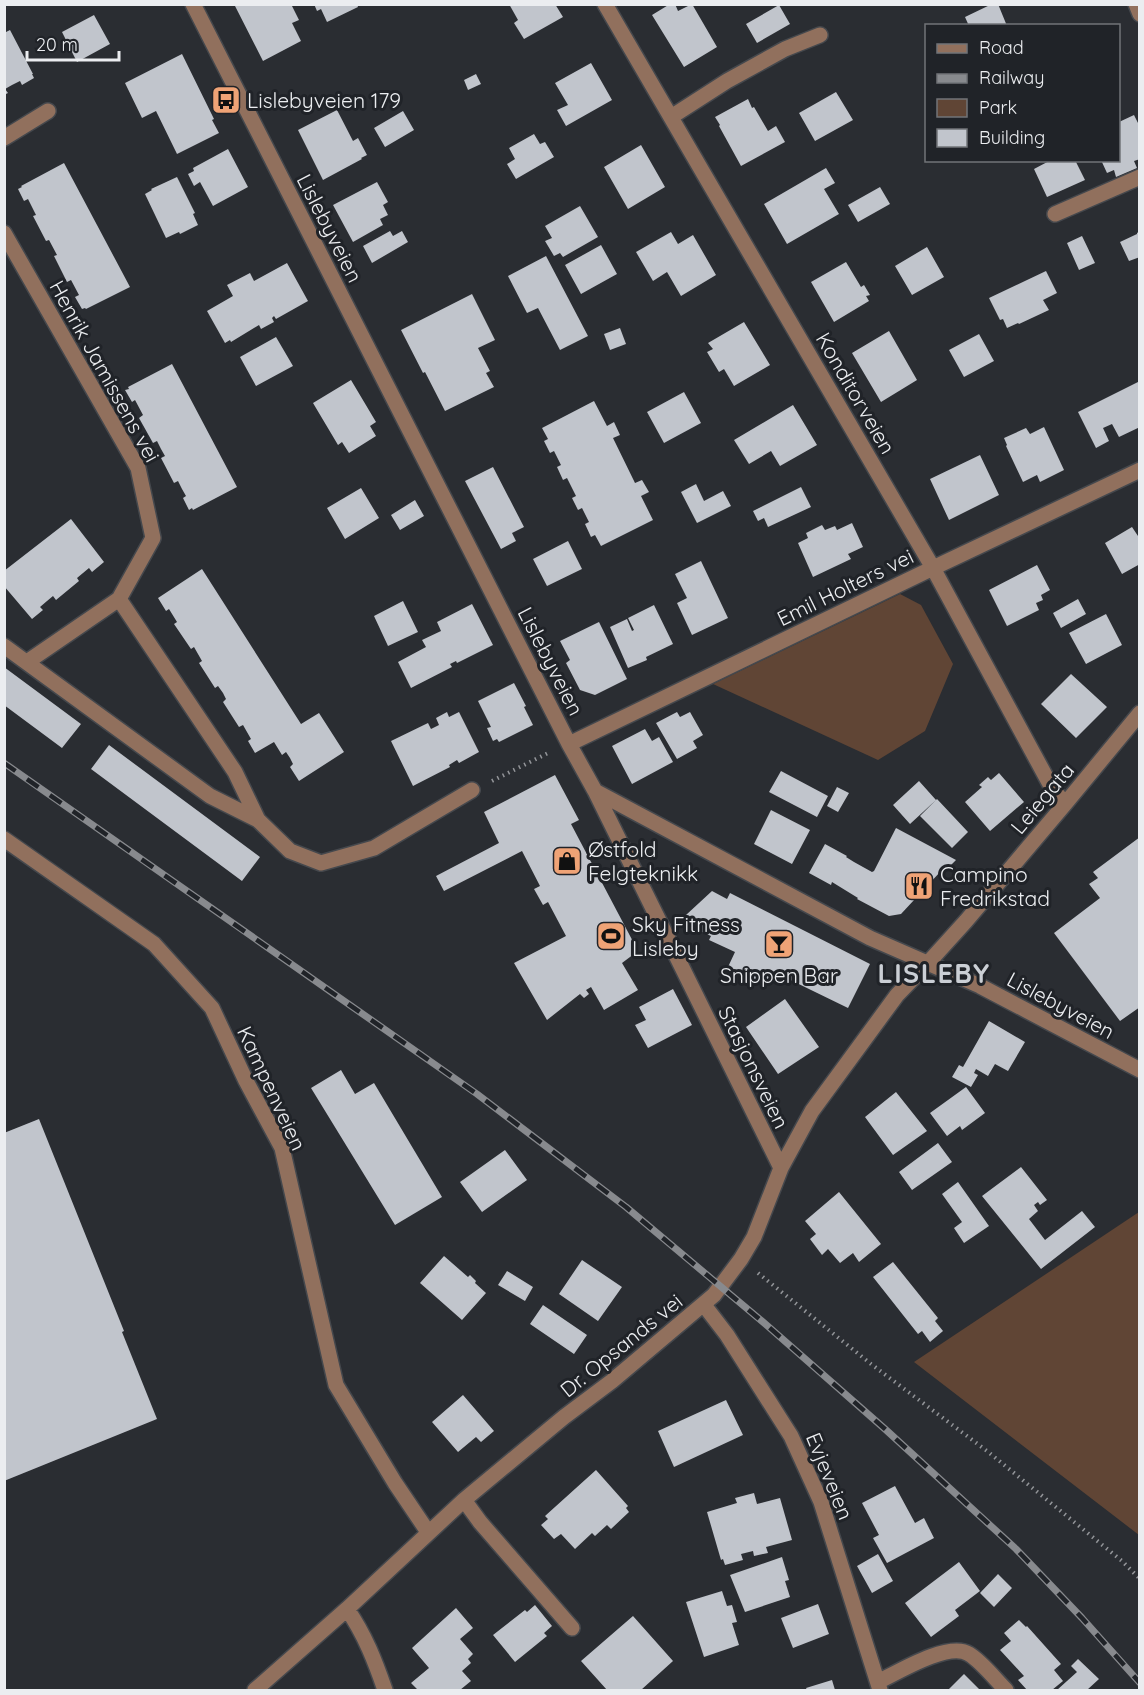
<svg xmlns="http://www.w3.org/2000/svg" width="1144" height="1695" viewBox="0 0 1144 1695" font-family="Quicksand,sans-serif">
  <style>
    .green { fill: #604535 }
    .building { fill: #c1c5cc }
    .lines { fill: none; stroke-linecap: round; stroke-linejoin: round }
    .minor-casing { stroke: #45484d; stroke-width: 18 }
    .path { stroke: #939599; stroke-width: 4; stroke-dasharray: 1.5 4.5; stroke-linecap: butt }
    .minor { stroke: #91705d; stroke-width: 15 }
    .rail-casing { stroke: #888a8e; stroke-width: 7 }
    .rail { stroke: #202328; stroke-width: 4.5; stroke-dasharray: 14; stroke-linecap: butt }
    .labels { text-anchor: middle; dominant-baseline: central; stroke-width: 6; stroke-linejoin: round; paint-order: stroke }
    .poi-label { font-size: 21px; fill: #ebedf0; stroke: #202328; text-anchor: start }
    .street-label { font-size: 21px; fill: #ebedf0; stroke: #202328 }
    .district-label { font-size: 27px; font-weight: bold; letter-spacing: 1.5px; fill: #cbcfd5; stroke: #202328 }
  </style>
  <rect width="100%" height="100%" fill="#2a2d32"/>
  <path class="green" d="M900,594L921,605L953,664L925,731L878,760L713,684Z
    M1139,1212V1535L914,1362Z"/>
  <path class="building" d="M234,4H291L299,20L292,23L301,41L263,61Z
    M314,4H357L358,7L327,22L321,9L317,11Z
    M509,4H555L563,17L524,39L514,23L518,20Z
    M670,4H675L678,11L692,4L717,47L684,67L652,15Z
    M992,4H998L1007,26H969L965,17Z
    M779,5L790,24L757,43L746,24Z
    M94,15L110,44L77,62L62,32Z
    M10,30L33,74H32L34,78L22,85L20,81L12,85L5,89L8,93L4,95V33Z
    M182,54L214,119L212,120L219,133L177,154L156,111L142,118L125,83Z
    M591,63L612,100L566,126L557,110L568,105L555,83Z
    M476,74L481,84L468,90L464,80Z
    M836,92L853,120L815,141L799,113Z
    M748,99L752,108L754,107L768,131L776,126L785,142L741,166L719,126L720,125L715,117Z
    M337,110L353,141L358,138L367,155L361,158L362,159L323,180L298,130Z
    M403,111L414,130L385,147L374,128Z
    M1134,115L1140,127V159L1134,161L1137,168L1116,177L1114,170L1107,173L1101,160H1119V122Z
    M534,134L540,144L545,142L554,157L516,179L507,164L515,159L509,148Z
    M641,145L665,187L628,209L604,167Z
    M228,149L248,187L213,206L200,182L194,186L188,174L194,171L193,168Z
    M1051,160H1075L1085,180L1047,197L1034,169Z
    M64,163L130,287L86,309L85,308L82,309L75,297L79,295L71,280L67,282L54,256L57,255L49,240L46,241L33,216L36,215L28,199L24,201L18,189L22,187L21,186Z
    M826,168L835,183L824,189L839,214L787,244L764,204Z
    M177,177L195,213L193,214L198,225L180,234L179,232L166,238L145,194L152,190L151,189Z
    M377,182L388,202L383,205L388,215L380,219L383,225L353,242L333,205Z
    M880,187L890,204L858,222L848,205Z
    M580,206L598,237L563,257L560,253L554,256L545,241L552,238L545,226Z
    M390,231L393,236L402,231L408,242L372,263L363,246Z
    M1140,231V257L1129,261L1120,242L1137,234V233Z
    M671,232L678,244L693,235L716,275L681,296L667,272L653,281L636,252Z
    M1082,236L1095,263L1079,270L1067,243Z
    M601,245L617,274L581,294L565,265Z
    M927,247L944,277L912,295L895,266Z
    M546,256L588,336L560,350L538,308L527,313L508,276Z
    M846,262L861,287L864,285L870,295L866,296L869,301L834,322L811,282Z
    M287,263L308,301L276,319L274,316L272,318L274,322L261,329L259,325L231,342L230,340L225,343L207,311L233,296L227,285L250,273L254,281Z
    M1046,271L1057,293L1043,300L1049,310L1019,324L1018,323L1007,328L1003,319L1000,320L989,298Z
    M472,294L495,340L478,348L490,371L486,373L494,387L445,411L425,372L423,373L401,330Z
    M744,322L770,365L734,386L724,369L719,372L707,352L713,349L708,343Z
    M620,328L626,344L610,350L604,334Z
    M889,331L917,380L881,402L852,353Z
    M979,334L994,361L964,377L949,350Z
    M276,337L293,366L256,386L240,357Z
    M172,364L237,487L193,510L192,508L189,510L183,498L186,496L182,489L178,481L174,483L161,458L165,456L161,449L157,441L153,443L139,418L143,415L135,400L132,402L125,390L129,389L128,387Z
    M351,380L376,422L370,426L376,436L349,453L342,442L338,445L313,403Z
    M1140,381V427L1119,437L1112,424L1103,428L1109,441L1096,448L1078,412Z
    M684,392L701,423L664,443L647,412Z
    M594,401L607,426L614,422L620,435L613,438L635,483L642,480L649,492L641,496L653,520L601,546L595,535L591,537L585,524L589,522L582,508L578,510L572,498L576,496L567,478L563,480L557,467L561,465L554,451L550,453L544,441L548,439L542,428Z
    M793,405L817,445L780,466L771,451L749,464L734,440Z
    M1044,427L1064,470L1040,482L1037,475L1023,482L1006,446L1007,445L1004,438L1026,428L1030,434Z
    M980,455L999,495L949,520L930,479Z
    M493,467L524,527L512,533L516,541L501,549L465,481Z
    M696,484L704,501L723,491L731,506L697,523L681,492Z
    M801,487L811,507L768,527L764,518L758,521L753,511Z
    M361,488L379,518L345,539L327,508Z
    M415,500L424,516L400,530L391,515Z
    M71,519L104,562L92,572L89,568L77,578L79,581L56,600L53,596L47,601L40,607L43,610L32,619L4,586V571Z
    M852,523L863,547L848,554L851,559L813,577L798,543L808,538L806,533L822,525L825,530L835,526L837,530Z
    M1132,527L1140,539V564L1122,574L1105,543Z
    M568,541L582,569L547,586L533,559Z
    M701,561L728,618L692,635L677,603L687,598L675,574Z
    M1037,565L1050,590L1041,595L1043,600L1036,603L1039,610L1007,626L989,590Z
    M202,569L301,724L319,713L344,752L299,781L290,767L293,764L290,758L286,752L282,755L274,742L255,753L248,741L251,739L243,725L239,727L223,702L226,699L223,693L218,686L215,688L199,663L202,661L194,647L191,649L174,624L177,622L169,609L166,611L158,598Z
    M1078,599L1086,614L1061,628L1053,613Z
    M403,601L418,632L388,646L374,616Z
    M472,604L493,645L457,663L456,661L450,664L452,667L411,688L398,662L426,647L422,640L441,631L437,622Z
    M654,605L673,644L646,657L647,660L628,668L610,627L627,619L632,631L634,630L628,618Z
    M1106,614L1122,645L1086,664L1069,633Z
    M599,622L627,679L595,695L580,690L566,663L570,660L560,641Z
    M4,667L81,724L62,748L4,705Z
    M1071,674L1107,707L1076,738L1041,704Z
    M514,683L526,706L524,707L533,725L499,742L497,739L493,741L487,728L491,727L478,701Z
    M447,712L449,717L459,712L479,752L459,763L457,760L449,765L450,767L413,786L391,741L428,723L431,729L439,725L436,718Z
    M677,712L680,717L690,712L703,735L693,741L697,748L677,759L656,723Z
    M645,729L652,741L659,737L673,762L632,784L612,746Z
    M109,745L260,857L242,881L91,769Z
    M781,771L828,796L817,817L769,792Z
    M999,773L1024,802L990,831L965,802L982,787L979,785L988,777L991,780Z
    M555,775L579,820L571,824L638,951L622,963L638,990L604,1010L591,987L586,990L589,994L584,998L580,994L547,1020L514,963L566,936L548,902L543,905L534,889L540,886L522,851L444,891L436,876L499,843L484,812Z
    M919,781L936,800L910,824L893,805Z
    M837,787L849,793L838,812L827,806Z
    M937,799L968,832L952,848L920,816Z
    M771,810L810,830L792,864L754,844Z
    M896,828L956,860L943,873L941,871L901,914L889,916L857,899L858,898L832,882L831,885L809,873L825,844L847,856L846,857L854,862L872,872L874,871Z
    M1140,837V1007L1120,1021L1054,933L1100,898L1089,884L1098,878L1093,872Z
    M712,891L727,899L730,893L870,964L848,1008L772,971L765,985L728,967L735,952L709,940L711,936L698,930L700,925L693,922L695,919L686,915Z
    M673,989L692,1025L648,1048L635,1025L646,1020L639,1007Z
    M785,999L819,1047L778,1074L746,1027Z
    M989,1021L1025,1042L1008,1071L995,1064L988,1076L976,1069L974,1073L978,1075L971,1087L952,1077L959,1065L963,1067Z
    M341,1070L355,1094L374,1083L442,1197L395,1225L311,1088Z
    M966,1087L985,1113L962,1130L960,1126L947,1136L930,1113Z
    M896,1092L927,1131L893,1155L865,1117Z
    M39,1119L124,1331L122,1332L157,1419L4,1481V1133Z
    M938,1143L952,1162L912,1190L899,1172Z
    M505,1150L527,1180L482,1212L460,1182Z
    M1021,1167L1047,1200L1040,1205L1038,1202L1034,1205L1038,1211L1029,1219L1045,1240L1082,1211L1095,1227L1041,1269L982,1196Z
    M958,1182L989,1226L964,1243L954,1228L962,1222L942,1194Z
    M839,1192L881,1244L859,1262L853,1253L840,1263L828,1249L822,1255L810,1239L816,1234L805,1221Z
    M444,1256L468,1277L470,1275L476,1281L475,1283L486,1293L462,1320L420,1283Z
    M582,1260L622,1287L598,1321L559,1294Z
    M893,1262L938,1318L935,1321L943,1331L930,1342L922,1331L918,1334L873,1277Z
    M507,1271L533,1287L525,1301L498,1285Z
    M543,1305L587,1335L574,1354L530,1324Z
    M463,1395L494,1431L481,1442L476,1437L458,1452L432,1422Z
    M726,1400L743,1435L674,1467L658,1431Z
    M596,1470L628,1506L626,1508L629,1512L611,1529L607,1525L595,1536L592,1533L575,1549L561,1534L554,1539L541,1525L548,1519L545,1516Z
    M895,1486L915,1523L924,1518L934,1538L887,1563L873,1538L879,1535L862,1503Z
    M754,1493L757,1504L780,1498L792,1540L766,1547L768,1553L754,1556L753,1551L741,1554L743,1560L725,1565L723,1559L721,1560L707,1512L737,1503L735,1498Z
    M878,1554L893,1581L872,1593L857,1566Z
    M782,1557L789,1580L785,1581L790,1597L745,1612L730,1575Z
    M959,1562L980,1591L955,1610L959,1616L931,1637L905,1603Z
    M998,1574L1012,1588L994,1607L980,1593Z
    M722,1591L727,1606L732,1605L737,1622L732,1623L739,1645L704,1657L686,1602Z
    M818,1604L829,1634L793,1648L781,1618Z
    M535,1605L552,1626L544,1633L547,1636L515,1662L493,1635L525,1610L527,1612Z
    M456,1608L473,1628L460,1639L473,1654L468,1659L471,1663L462,1671L471,1681L460,1690H418L411,1683L429,1668L412,1648Z
    M633,1616L673,1661L641,1690H607L581,1661Z
    M1019,1620L1026,1627L1027,1626L1061,1664L1054,1670L1063,1681L1052,1690H1027L1018,1680L1024,1676L1000,1650L1011,1641L1004,1633Z
    M1078,1659L1099,1679L1087,1690H1057L1077,1672L1071,1666Z
    M964,1674L980,1690H948Z
    M832,1680L835,1690H807L806,1688Z"/>
  <g class="lines">
    <g class="minor-casing">
      <path id="minor" d="M193,4L569,744L595,791L781,1168
        M605,4L933,568L1052,788L1065,804
        M1136,4L1140,14
        M671,117L727,81L785,49L820,35
        M4,138L48,111
        M1055,214L1140,177
        M4,233L138,468L153,538L119,599
        M4,646L210,796L258,820L235,772L119,599L27,662
        M569,744L933,568L1140,470
        M595,791L870,938L980,986L1140,1070
        M258,820L290,851L321,863L374,848L472,790
        M4,839L154,944L212,1008L246,1081L282,1148L336,1385L395,1483L428,1532
        M704,1305L727,1335L791,1436L821,1502L880,1690
        M464,1500L480,1522L572,1628
        M347,1609C365,1635 375,1661 385,1690
        M878,1682C898,1672 949,1641 969,1654C981,1661 996,1680 1006,1690
        M255,1690L347,1609L464,1500L564,1417L612,1381L714,1295L741,1259L754,1237L781,1168L812,1111L897,995L928,963L966,921L1065,804L1140,713"/>
    </g>
    <path class="path" d="M492,781L550,752
      M758,1273L871,1364L987,1451L1122,1561L1140,1579"/>
    <use href="#minor" class="minor"/>
    <g class="rail-casing">
      <path id="rail" d="M4,763L477,1094L626,1207L763,1322L885,1429L1016,1549L1082,1618L1140,1683"/>
    </g>
    <use href="#rail" class="rail"/>
  </g>
  <defs>
    <g id="bus-square" transform="scale(1.5)"><rect x="-9" y="-9" width="18" height="18" rx="4" fill="#efa376" stroke="#202328"/><path d="M-5-6H5V4H4V6H2V4H-2V6H-4V4H-5ZM-3.5-4V0h7V-4ZM-3.5 1.2v1.5H-2V1.2ZM2 1.2v1.5H3.5V1.2Z" fill="#111"/></g>
    <g id="shop-square" transform="scale(1.5)"><rect x="-9" y="-9" width="18" height="18" rx="4" fill="#efa376" stroke="#202328"/><path d="M-5-2.5h2.3a2.7 3.5 0 0 1 5.4 0H5L5.5 6h-11ZM-1.5-2.5h3a1.5 2.3 0 0 0-3 0Z" fill="#111"/></g>
    <g id="restaurant-square" transform="scale(1.5)"><rect x="-9" y="-9" width="18" height="18" rx="4" fill="#efa376" stroke="#202328"/><path d="M-5-6h1v4h1v-4h1v4h1v-4h1v5L-1.5 .5V6h-2V.5L-5-1ZM5-6V6H3V1.5H1.5Q1.5-4 5-6Z" fill="#111"/></g>
    <g id="stadium-square" transform="scale(1.5)"><rect x="-9" y="-9" width="18" height="18" rx="4" fill="#efa376" stroke="#202328"/><path d="M0-5a6.5 5 0 1 0 0 10a6.5 5 0 1 0 0-10ZM-3.5-1.8h7v3.6h-7Z" fill="#111"/></g>
    <g id="bar-square" transform="scale(1.5)"><rect x="-9" y="-9" width="18" height="18" rx="4" fill="#efa376" stroke="#202328"/><path d="M-6-5H6L.8 .8V4.5H3.5V6h-7V4.5H-.8V.8Z" fill="#111"/></g>
  </defs>
  <g fill-rule="evenodd">
    <use href="#bus-square" x="226" y="100"/>
    <use href="#shop-square" x="567" y="861"/>
    <use href="#restaurant-square" x="919" y="886"/>
    <use href="#stadium-square" x="611" y="936"/>
    <use href="#bar-square" x="779" y="944"/>
  </g>
  <g class="labels">
    <g class="poi-label">
      <text x="247" y="100">Lislebyveien 179</text>
      <text x="588" y="849">Østfold<tspan x="588" dy="24">Felgteknikk</tspan></text>
      <text x="940" y="874">Campino<tspan x="940" dy="24">Fredrikstad</tspan></text>
      <text x="632" y="924">Sky Fitness<tspan x="632" dy="24">Lisleby</tspan></text>
      <text x="779" y="975" text-anchor="middle">Snippen Bar</text>
    </g>
    <g class="street-label">
      <text transform="translate(330 228) rotate(63)">Lislebyveien</text>
      <text transform="translate(105 371) rotate(61)">Henrik Jamissens vei</text>
      <text transform="translate(856 393) rotate(60)">Konditorveien</text>
      <text transform="translate(845 587) rotate(-26)">Emil Holters vei</text>
      <text transform="translate(551 661) rotate(63)">Lislebyveien</text>
      <text transform="translate(1042 798) rotate(-50)">Leiegata</text>
      <text transform="translate(1061 1005) rotate(28)">Lislebyveien</text>
      <text transform="translate(754 1067) rotate(64)">Stasjonsveien</text>
      <text transform="translate(272 1088) rotate(65)">Kampenveien</text>
      <text transform="translate(621 1345) rotate(-39)">Dr. Opsands vei</text>
      <text transform="translate(830 1476) rotate(68)">Evjeveien</text>
    </g>
    <g class="district-label">
      <text x="934" y="973">LISLEBY</text>
    </g>
  </g>
  <rect width="1144" height="1695" fill="none" stroke="#ebedf0" stroke-width="12"/>
  <rect x="925" y="24" width="195" height="138" fill="#202328" stroke="#717478" stroke-width="1.5"/>
  <rect x="937" y="44" width="30" height="9" fill="#91705d" stroke="#717478" stroke-width="1.5"/>
  <text x="979" y="54" font-size="18" fill="#ebedf0">Road</text>
  <rect x="937" y="74" width="30" height="9" fill="#888a8e" stroke="#717478" stroke-width="1.5"/>
  <text x="979" y="84" font-size="18" fill="#ebedf0">Railway</text>
  <rect x="937" y="99" width="30" height="18" fill="#604535" stroke="#717478" stroke-width="1.5"/>
  <text x="979" y="114" font-size="18" fill="#ebedf0">Park</text>
  <rect x="937" y="129" width="30" height="18" fill="#c1c5cc" stroke="#717478" stroke-width="1.5"/>
  <text x="979" y="144" font-size="18" fill="#ebedf0">Building</text>
  <path d="M27 51v9h92v-9" fill="none" stroke="#ebedf0" stroke-width="3"/>
  <text x="36" y="51" font-size="18" fill="#ebedf0" stroke="#202328" stroke-width="4.5" paint-order="stroke">20 m</text>
</svg>
